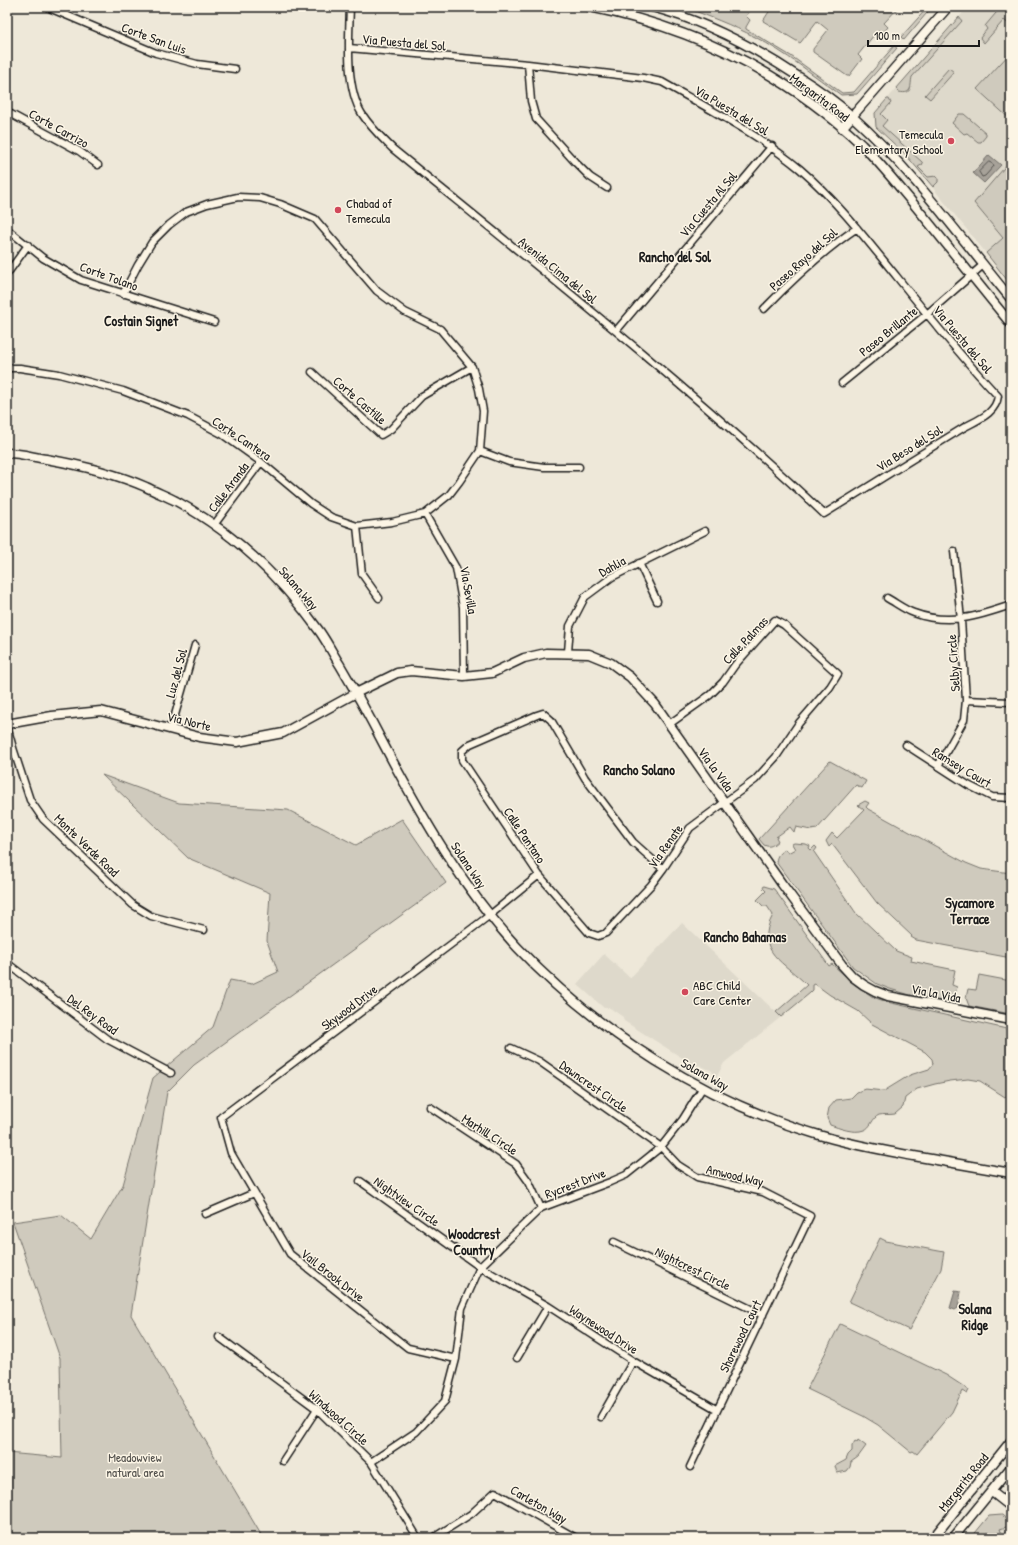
<svg xmlns="http://www.w3.org/2000/svg" width="1018" height="1545" viewBox="0 0 1018 1545" font-family="'Patrick Hand',sans-serif">
  <style>
    .built { fill: #ded9cb }
    .green { fill: #cfcabd; stroke: #76736c }
    .water { fill: #a7a299; stroke: #6f6c67 }
    .lines { fill: none; stroke-linecap: round; stroke-linejoin: round }
    .shore { stroke: #54524e; stroke-width: 1 }
    .street-casing { stroke: #1c1c1c; stroke-width: 9 }
    .secondary-casing { stroke: #1c1c1c; stroke-width: 11 }
    .street { stroke: #fcf5e5; stroke-width: 6 }
    .secondary { stroke: #fcf5e5; stroke-width: 8 }
    .poi-dot { fill: #d1495b; stroke: #fcf5e5; stroke-width: 1.5 }
    .labels { text-anchor: middle; dominant-baseline: central; stroke-width: 3; stroke-linejoin: round; paint-order: stroke }
    .street-label { font-size: 13px; fill: #1c1c1c; stroke: #fcf5e5 }
    .poi-label { font-size: 13px; fill: #1c1c1c; stroke: #fcf5e5; text-anchor: start }
    .park-label { font-size: 13px; fill: #52504c; stroke: #fcf5e5 }
    .neighbourhood-label { font-size: 14px; font-weight: bold; fill: #1c1c1c; stroke: #fcf5e5 }
  </style>
  <rect width="100%" height="100%" fill="#eee8d9"/>
  <filter id="ink" filterUnits="userSpaceOnUse"><feTurbulence type="fractalNoise" baseFrequency=".025" numOctaves="2"/><feDisplacementMap in="SourceGraphic" scale="8" xChannelSelector="R" yChannelSelector="G"/><feConvolveMatrix kernelMatrix="1 2 1 2 8 2 1 2 1" color-interpolation-filters="sRGB"/></filter>
  <g filter="url(#ink)">
    <path class="built" d="M968,7H1011V245L1004,237L986,253L906,155L876,127L875,113Z
      M682,923L781,1017L724,1063L716,1078L712,1071L699,1065L695,1066L624,1021L623,1017L610,1008H604L577,984L604,954L630,978Z
      M1011,1477V1506L1000,1498Z
      M1002,1515L1011,1523V1538H971L989,1516Z"/>
    <path class="green" d="M684,7H753L746,16L750,20L746,27V29L791,56L842,93L854,92L894,46L897,48L857,94L841,95C813,75 786,53 755,37C732,25 708,16 684,7Z
      M772,7H899L884,23L888,27L883,33L878,30L858,55L862,59L849,76H847L813,52V49L828,30L817,21L801,42L800,43L763,21Z
      M928,7H932L904,40L901,37Z
      M1001,7H1011V26L1004,20L984,43L980,38L987,29L985,26Z
      M959,17L962,21L912,77C910,86 913,95 899,92L896,89Z
      M1011,52V120L977,89Z
      M949,68L954,72L930,99L925,95Z
      M887,99H889L891,103L881,114L887,120L882,126L922,162L923,164L918,167L928,177L936,176L938,178V182L933,187L906,155L876,127L875,113Z
      M959,114H964L986,133V136L981,142H978L967,133L964,134L952,123Z
      M1011,157V285L986,253L1003,238L974,203L1010,161L1009,160Z
      M830,761L866,781L862,788L856,785L817,829L811,830L796,827L794,832L790,827L776,837L778,841C773,845 770,848 764,845L759,839Z
      M102,775L179,803L288,810L356,845L402,819L446,883L194,1065L167,1092L131,1315L263,1538H7V1453L62,1458L60,1358L13,1222L61,1215L91,1239L123,1185L153,1078L213,1027L230,980L252,984L278,972L267,941L270,893L188,858Z
      M865,801L869,803L866,807L868,809L966,863L981,869L1011,873V958L916,940L911,937L912,936L877,903L832,844L829,847L826,841L832,833L837,838L864,810L858,805Z
      M794,843L806,844L810,846L809,848L811,850L815,846L817,848L814,852L856,913L896,951L912,957L911,961L955,970L952,985L957,987L954,998L947,1002L917,997L890,989L877,984L853,967L776,862C777,855 779,853 785,849L788,853L795,849L792,844Z
      M764,886L774,889L829,966L832,964L854,984L873,997L887,1002L1011,1030V1096L1005,1097L980,1081L968,1079L950,1081L935,1084L917,1089L905,1098L903,1107L895,1114C890,1115 883,1114 879,1115C872,1118 871,1128 864,1130C854,1134 839,1128 830,1125L827,1118L829,1108L836,1100L851,1098L857,1092L865,1089L884,1091L910,1075L929,1069L933,1064L932,1059L925,1052L872,1024L858,1011L830,995L815,984L813,985V990L810,993L781,1017L776,1012L807,985C786,963 753,952 773,915L767,906H763L757,900L766,891L763,888Z
      M979,975L1011,981V1014L969,1006L966,998L968,989L976,990Z
      M880,1238L886,1241L944,1252L941,1269L909,1330L849,1302Z
      M840,1324L946,1375L969,1390L967,1394L962,1391L952,1412L917,1454L913,1451L911,1452L878,1425L863,1416L807,1389Z
      M858,1440L866,1446L858,1457L851,1462L850,1467L847,1471L837,1473L835,1466L846,1460L848,1455L852,1451V1446L855,1441L857,1442Z
      M1002,1515L1011,1523V1531L1006,1527L1000,1529L1002,1534L999,1538H995L989,1532L984,1538H971L989,1516Z"/>
    <path class="water" d="M989,155L1001,165L984,183L973,173Z
      M955,1291L961,1292L958,1308L955,1310L950,1308Z"/>
    <g class="lines">
      <path class="shore" d="M989,162L993,164L994,166L985,176L982,177L979,172Z"/>
      <g class="street-casing">
        <path id="street" d="M47,7L156,53L197,64L235,69
          M349,48L528,64L643,78L662,82C709,109 758,134 800,169C837,201 866,239 897,277C929,317 962,358 998,396C996,414 977,420 963,428L824,514C687,385 539,268 393,149C382,138 371,128 362,114C345,87 349,38 350,7
          M528,64L531,101L536,119L575,162L590,177L607,188
          M7,112L79,151L98,165
          M7,229L43,258L81,280L214,322
          M7,274L28,245
          M764,309C793,279 823,251 857,228
          M616,331L772,146
          M7,368H20L59,374L123,391L188,416L222,434L261,462L311,504L331,517L357,526L392,522L425,514L449,495L459,482L480,451L483,411L479,389L472,367L440,329L405,312L377,291L315,219L280,204L260,198L238,197L207,204L186,212L169,225L152,242L138,265L123,294
          M312,372L381,435L391,429L422,396L472,367
          M842,383L927,314L983,265
          M480,451L509,462L544,467H579
          M425,514L456,568L463,607L464,676
          M214,525L261,462
          M357,526L362,574L379,598
          M639,563L657,601
          M887,598C896,603 905,610 914,613C948,626 979,616 1011,605
          M568,652L570,626L585,597L612,577L705,531
          M966,700L1011,702
          M7,726L13,748L30,800L43,819L133,905L151,916L204,930
          M171,729L195,645
          M906,745L968,785L992,797L1011,798
          M938,766L964,720L966,700L961,620L954,551
          M663,869L633,842L585,778L551,720L543,713L537,715L470,744L462,751V760L539,875L589,933L598,936L606,933L651,885L663,869L690,828L755,780L776,757L799,723L830,687L838,674L784,625L775,620L735,665L723,682L710,695L668,725
          M7,963L107,1039L171,1073
          M511,1048L539,1061L661,1147L678,1165L697,1177L763,1192L810,1216L690,1467
          M430,1107L516,1164L529,1182L541,1208
          M360,1181L480,1267L548,1306L633,1361L716,1409
          M205,1214L254,1193
          M614,1242L763,1315
          M219,1337L317,1409L371,1462L418,1538
          M517,1358L548,1306
          M456,1359L408,1348L290,1254L231,1153L221,1117L490,915L539,875
          M601,1417L633,1361
          M283,1461L317,1409
          M371,1462L416,1432L445,1401L456,1359L462,1308L480,1267L541,1208L610,1182L626,1175L661,1147L683,1119L703,1087
          M433,1538L471,1514L495,1492L576,1538"/>
      </g>
      <g class="secondary-casing">
        <path id="secondary" d="M590,7C693,28 785,72 862,145C880,163 896,183 912,202C945,242 978,284 1011,324
          M652,7C705,21 754,47 799,77C818,89 836,102 853,117C912,170 960,237 1011,299
          M842,128L948,7
          M7,453C20,453 33,457 46,459C80,465 114,473 146,487C156,492 166,496 176,501C233,532 282,579 320,632C327,642 333,654 340,665C356,692 370,718 384,745C422,817 462,887 517,947C597,1032 706,1102 819,1135C848,1144 878,1149 908,1155C942,1161 977,1167 1011,1173
          M7,724L52,716L101,711L199,737L237,742L283,733L356,693L397,673L411,671L464,676L492,673L524,658L546,653L589,654L611,663L630,677L655,704L782,884L842,965L853,977L864,985L875,991L888,996L1011,1020
          M992,1492L1011,1507
          M933,1538L1011,1441
          M953,1538L1011,1467"/>
      </g>
      <use href="#street" class="street"/>
      <use href="#secondary" class="secondary"/>
    </g>
  </g>
  <g class="poi-dot">
    <circle cx="951" cy="141" r="4"/>
    <circle cx="338" cy="210" r="4"/>
    <circle cx="685" cy="992" r="4"/>
  </g>
  <g class="labels">
    <g class="street-label">
      <text transform="translate(154 38) rotate(20)">Corte San Luis</text>
      <text transform="translate(404 42) rotate(5)">Via Puesta del Sol</text>
      <text transform="translate(820 97) rotate(37)">Margarita Road</text>
      <text transform="translate(732 110) rotate(31)">Via Puesta del Sol</text>
      <text transform="translate(59 128) rotate(29)">Corte Carrizo</text>
      <text transform="translate(708 204) rotate(-50)">Via Cuesta Al Sol</text>
      <text transform="translate(803 259) rotate(-42)">Paseo Rayo del Sol</text>
      <text transform="translate(558 270) rotate(39)">Avenida Cima del Sol</text>
      <text transform="translate(109 276) rotate(20)">Corte Tolano</text>
      <text transform="translate(888 331) rotate(-39)">Paseo Brillante</text>
      <text transform="translate(963 339) rotate(50)">Via Puesta del Sol</text>
      <text transform="translate(360 400) rotate(41)">Corte Castille</text>
      <text transform="translate(242 438) rotate(34)">Corte Cantera</text>
      <text transform="translate(909 448) rotate(-32)">Via Beso del Sol</text>
      <text transform="translate(228 487) rotate(-53)">Calle Aranda</text>
      <text transform="translate(612 566) rotate(-29)">Dahlia</text>
      <text transform="translate(299 588) rotate(49)">Solana Way</text>
      <text transform="translate(469 590) rotate(80)">Via Sevilla</text>
      <text transform="translate(745 640) rotate(-47)">Calle Palmas</text>
      <text transform="translate(953 663) rotate(-94)">Selby Circle</text>
      <text transform="translate(176 673) rotate(-75)">Luz del Sol</text>
      <text transform="translate(189 721) rotate(14)">Via Norte</text>
      <text transform="translate(962 767) rotate(31)">Ramsey Court</text>
      <text transform="translate(716 769) rotate(54)">Via la Vida</text>
      <text transform="translate(525 835) rotate(56)">Calle Pantano</text>
      <text transform="translate(87 845) rotate(44)">Monte Verde Road</text>
      <text transform="translate(665 846) rotate(-55)">Via Renate</text>
      <text transform="translate(469 865) rotate(56)">Solana Way</text>
      <text transform="translate(936 993) rotate(11)">Via la Vida</text>
      <text transform="translate(349 1007) rotate(-37)">Skywood Drive</text>
      <text transform="translate(93 1014) rotate(36)">Del Rey Road</text>
      <text transform="translate(705 1074) rotate(29)">Solana Way</text>
      <text transform="translate(594 1086) rotate(35)">Dawncrest Circle</text>
      <text transform="translate(490 1134) rotate(33)">Marhill Circle</text>
      <text transform="translate(735 1175) rotate(13)">Amwood Way</text>
      <text transform="translate(575 1183) rotate(-21)">Rycrest Drive</text>
      <text transform="translate(407 1201) rotate(35)">Nightview Circle</text>
      <text transform="translate(693 1268) rotate(26)">Nightcrest Circle</text>
      <text transform="translate(333 1275) rotate(38)">Vail Brook Drive</text>
      <text transform="translate(604 1329) rotate(33)">Waynewood Drive</text>
      <text transform="translate(740 1336) rotate(-64)">Shorewood Court</text>
      <text transform="translate(339 1417) rotate(42)">Windwood Circle</text>
      <text transform="translate(963 1482) rotate(-51)">Margarita Road</text>
      <text transform="translate(539 1504) rotate(30)">Carleton Way</text>
    </g>
    <g class="poi-label">
      <text x="943" y="134" text-anchor="end">Temecula<tspan x="943" dy="15">Elementary School</tspan></text>
      <text x="346" y="203">Chabad of<tspan x="346" dy="15">Temecula</tspan></text>
      <text x="693" y="985">ABC Child<tspan x="693" dy="15">Care Center</tspan></text>
    </g>
    <g class="park-label">
      <text x="135" y="1457">Meadowview<tspan x="135" dy="15">natural area</tspan></text>
    </g>
    <g class="neighbourhood-label">
      <text x="675" y="256">Rancho del Sol</text>
      <text x="141" y="320">Costain Signet</text>
      <text x="639" y="769">Rancho Solano</text>
      <text x="970" y="902">Sycamore<tspan x="970" dy="16">Terrace</tspan></text>
      <text x="745" y="936">Rancho Bahamas</text>
      <text x="474" y="1233">Woodcrest<tspan x="474" dy="16">Country</tspan></text>
      <text x="975" y="1308">Solana<tspan x="975" dy="16">Ridge</tspan></text>
    </g>
  </g>
  <rect width="1018" height="1545" fill="none" stroke="#fcf5e5" stroke-width="24"/>
  <rect x="12" y="12" width="994" height="1521" fill="none" stroke="#1c1c1c" stroke-width="1.5" filter="url(#ink)"/>
  <path d="M868 40v6h111v-6" fill="none" stroke="#1c1c1c" stroke-width="2"/>
  <text x="874" y="40" font-size="12" fill="#1c1c1c" stroke="#fcf5e5" stroke-width="3" paint-order="stroke">100 m</text>
</svg>
